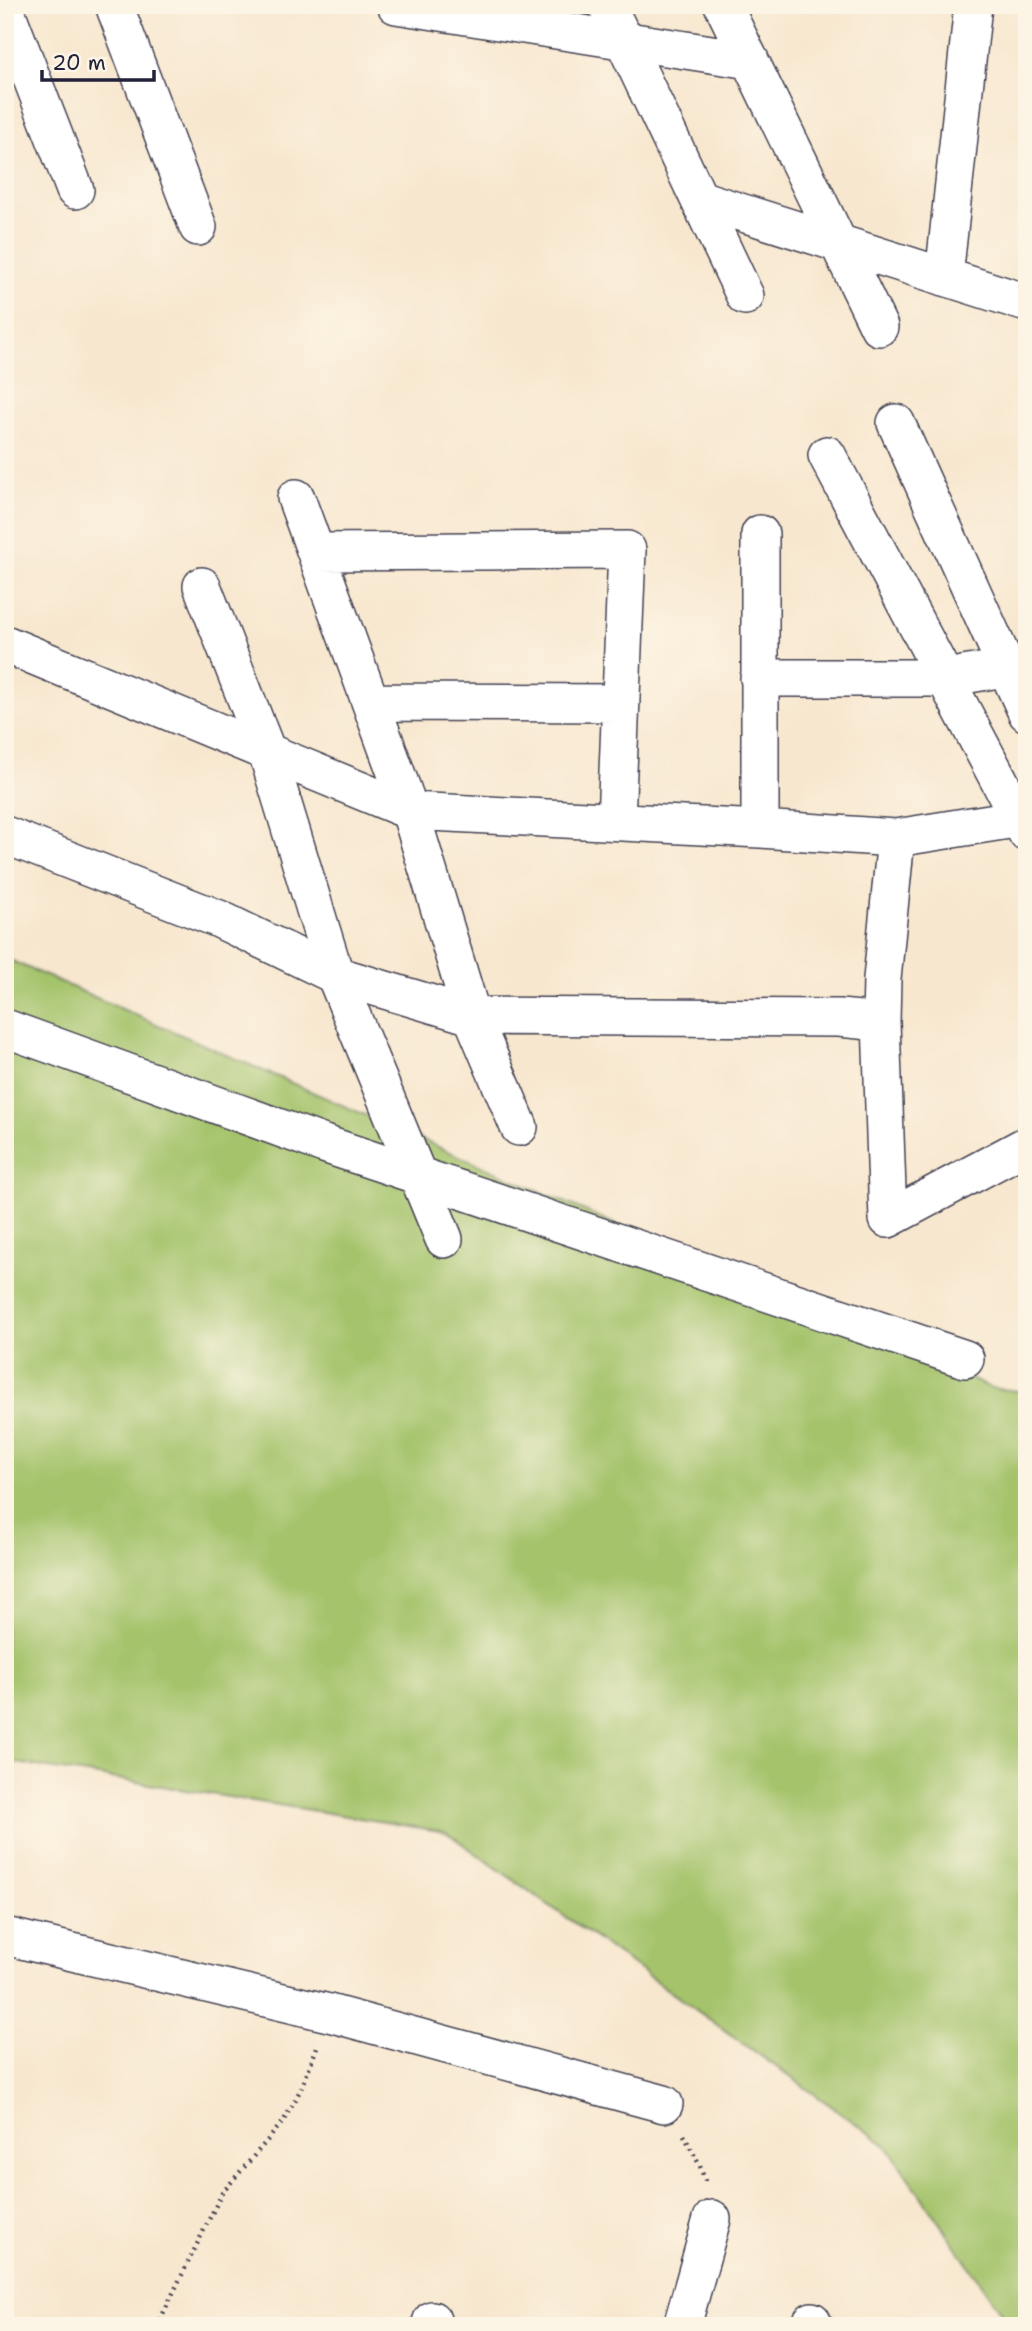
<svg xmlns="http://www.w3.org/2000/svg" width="1032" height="2331" viewBox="0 0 1032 2331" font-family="'Shantell Sans',sans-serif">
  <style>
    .green { fill: #a4c36b; stroke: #637253; stroke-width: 2 }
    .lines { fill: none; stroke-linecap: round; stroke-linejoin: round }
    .minor-casing { stroke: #424051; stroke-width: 40 }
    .path { stroke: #424051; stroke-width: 4.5; stroke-dasharray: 2 5; stroke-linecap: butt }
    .minor { stroke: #fff; stroke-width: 37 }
  </style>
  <rect width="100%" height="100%" fill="#fcf5e5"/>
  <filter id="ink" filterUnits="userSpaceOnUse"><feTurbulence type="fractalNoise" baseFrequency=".0143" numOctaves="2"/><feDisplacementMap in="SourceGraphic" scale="14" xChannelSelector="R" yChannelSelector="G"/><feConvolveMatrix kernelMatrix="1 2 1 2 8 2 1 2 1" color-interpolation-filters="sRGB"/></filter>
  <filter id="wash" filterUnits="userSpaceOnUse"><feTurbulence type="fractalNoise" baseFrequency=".00686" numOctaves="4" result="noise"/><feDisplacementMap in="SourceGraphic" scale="28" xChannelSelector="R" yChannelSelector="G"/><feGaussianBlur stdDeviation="1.57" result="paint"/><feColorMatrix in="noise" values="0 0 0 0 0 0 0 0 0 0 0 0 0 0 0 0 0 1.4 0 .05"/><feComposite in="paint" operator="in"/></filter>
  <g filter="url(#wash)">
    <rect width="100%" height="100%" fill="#f8e7cf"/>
    <path class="green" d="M5,958L991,1388L1027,1392V2326H1010L886,2145L446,1832L5,1761Z"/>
  </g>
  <g filter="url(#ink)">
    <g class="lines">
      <g class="minor-casing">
        <path id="minor" d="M114,5L198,227
          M396,5L750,60
          M607,5L745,296
          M723,5L879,327
          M5,9L75,190
          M699,199L1027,303
          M944,277L973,5
          M896,423L1027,713
          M827,455L1027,833
          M296,498L410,811L472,1016L519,1127
          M316,552L627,550L616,821
          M202,586L267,752L335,975L444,1239
          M5,644L410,811L760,829L896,838L1027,817
          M759,678H946L1027,664
          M371,702L621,703
          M760,829V534
          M5,835L219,919L335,975L472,1016L839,1018L881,1022L882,979L896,838
          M881,1022L888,1219L1027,1145
          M5,1028L324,1144L965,1359
          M5,1936L329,2013L664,2104
          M812,2321L814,2326
          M430,2326L432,2320
          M682,2326L712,2219"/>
      </g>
      <path class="path" d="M684,2135L700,2166L706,2184
        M157,2326L222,2193L283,2122L302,2087L317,2047"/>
      <use href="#minor" class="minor"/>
    </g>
  </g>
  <rect width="1032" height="2331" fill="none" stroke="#fcf5e5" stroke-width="28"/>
  <path d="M42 70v10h112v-10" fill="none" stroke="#22223b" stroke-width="3.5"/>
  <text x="52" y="70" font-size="21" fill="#22223b" stroke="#fcf5e5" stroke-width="5" paint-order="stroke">20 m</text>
</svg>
